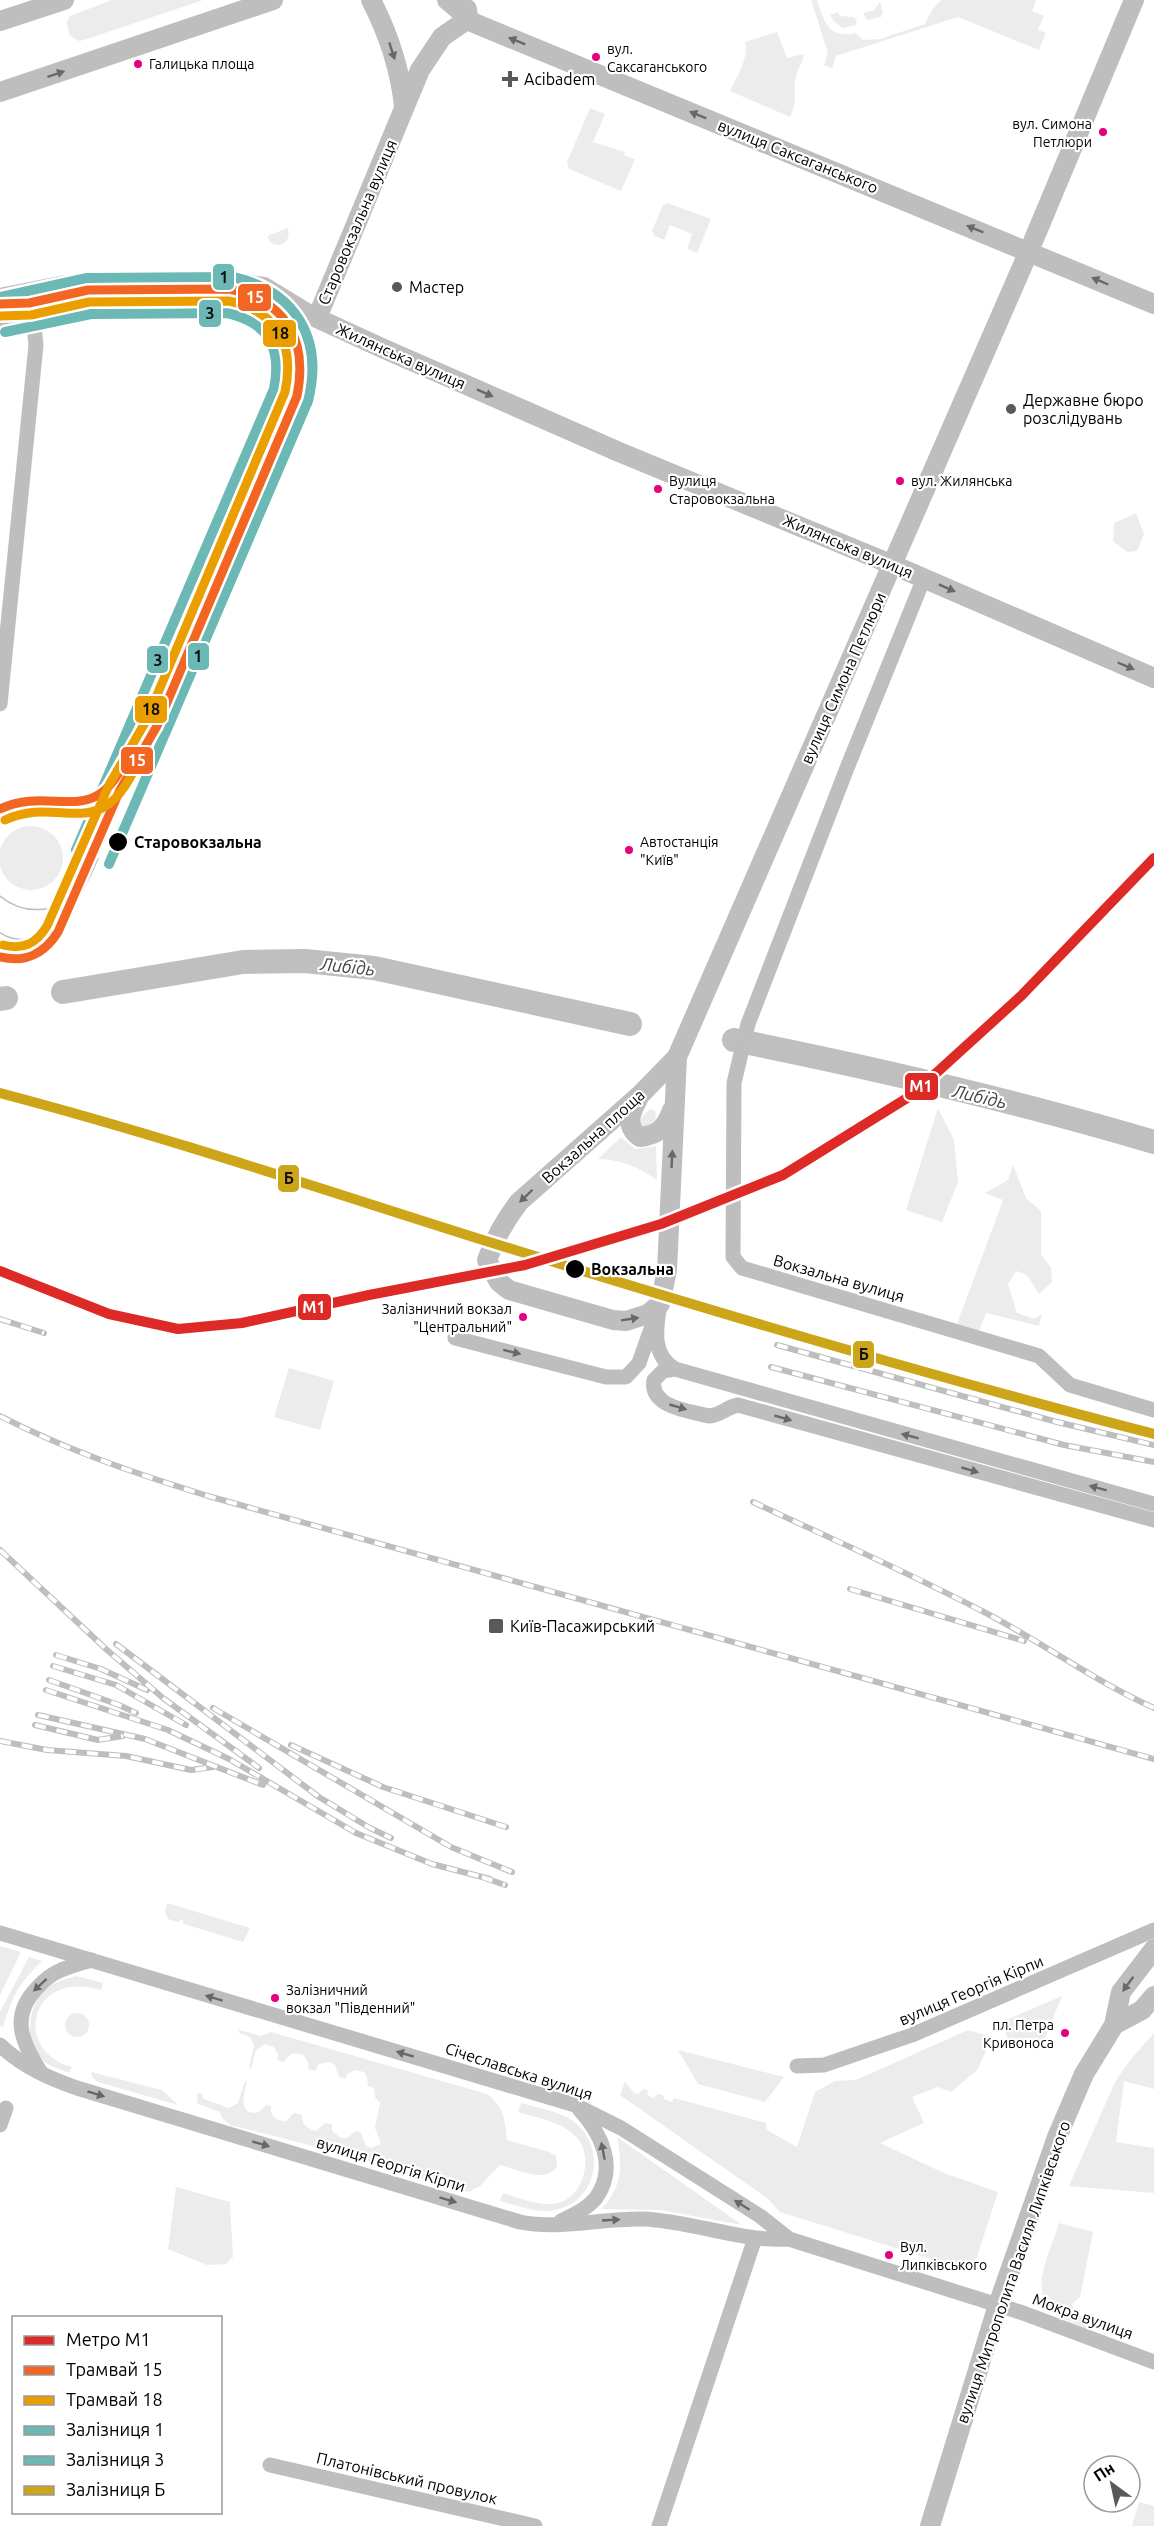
<svg xmlns="http://www.w3.org/2000/svg" width="1154" height="2526" viewBox="0 0 1154 2526" font-family="Ubuntu,sans-serif">
  <style>
    .green { fill: #ececec }
    .lines { fill: none; stroke-linecap: round; stroke-linejoin: round }
    .river { stroke: #bfbfbf; stroke-width: 24 }
    .minor { stroke: #bebebe; stroke-width: 15 }
    .major { stroke: #bebebe; stroke-width: 20 }
    .tram { stroke: #bebebe; stroke-width: 1.5 }
    .rail-casing { stroke: #bebebe; stroke-width: 6 }
    .rail { stroke: #fff; stroke-width: 4; stroke-dasharray: 11; stroke-linecap: butt }
    .rail-1-casing { stroke: #fff; stroke-width: 15 }
    .rail-2-casing { stroke: #fff; stroke-width: 15 }
    .rail-3-casing { stroke: #fff; stroke-width: 15 }
    .rail-1 { stroke: #6cb8b5; stroke-width: 10 }
    .rail-2 { stroke: #6cb8b5; stroke-width: 10 }
    .rail-3 { stroke: #cca518; stroke-width: 10 }
    .tram-1-casing { stroke: #fff; stroke-width: 14 }
    .tram-2-casing { stroke: #fff; stroke-width: 14 }
    .tram-1 { stroke: #f26522; stroke-width: 9 }
    .tram-2 { stroke: #eb9e00; stroke-width: 9 }
    .metro-1-casing { stroke: #fff; stroke-width: 15 }
    .metro-1 { stroke: #dd2a26; stroke-width: 10 }
    .oneway { fill: #686868 }
    .bus-dot { fill: #e5007d; stroke: #fff; stroke-width: 2 }
    .poi-dot { fill: #595959; stroke: #fff; stroke-width: 2 }
    .stop-dot { fill: #000; stroke: #fff; stroke-width: 2 }
    .labels { text-anchor: middle; dominant-baseline: central; stroke-width: 4.5; stroke-linejoin: round; paint-order: stroke }
    .bus-label { font-size: 14px; fill: #000; stroke: #fff; text-anchor: start }
    .poi-label { font-size: 16px; fill: #000; stroke: #fff; text-anchor: start }
    .street-label { font-size: 16px; fill: #000; stroke: #fff }
    .stop-label { font-size: 16px; font-weight: bold; fill: #000; stroke: #fff; text-anchor: start }
    .water-label { font-size: 18px; font-style: italic; fill: #444; stroke: #fff }
    .line-badge { stroke: #fff; stroke-width: 2 }
    .badge-label { font-size: 16px; text-anchor: middle; font-weight: bold; fill: #fff }
    .pale-badge-label { font-size: 16px; text-anchor: middle; font-weight: bold; fill: #111 }
  </style>
  <rect width="100%" height="100%" fill="#fff"/>
  <path class="green" d="M112,0H203L84,40L79,41L69,35L67,22L70,16Z
    M811,0H817C824,22 829,39 856,33L863,40L880,39L925,24L932,10L941,0H1034L1036,1L1032,11L1044,16L1038,30L1046,33L1039,50L958,17L836,56L832,68L824,65L828,53Z
    M880,2L883,13L881,17L867,20L863,13L874,10Z
    M838,12L840,16L854,17L857,22L855,25L843,28L834,22L830,15Z
    M777,32L787,58L804,54C803,63 797,69 796,77C792,95 799,98 790,117L730,91C737,76 749,59 745,42Z
    M590,108L605,114L593,142L625,152L624,155L635,159L621,191L569,169L567,162Z
    M667,203L711,219L697,253L687,249L692,234L670,225L664,240L655,236L652,231L663,205Z
    M288,228C291,240 283,249 271,243L267,236Z
    M1136,513L1144,534L1137,551L1127,552L1113,541L1114,523Z
    M-1 858a32 32 0 1 1 64 0a32 32 0 1 1-64 0Z
    M938,1108L954,1140L958,1182L942,1222L906,1210Z
    M650,1109L656,1111L655,1123L645,1128L640,1122L641,1118Z
    M621,1137L635,1149L656,1146L657,1180C637,1166 622,1160 598,1159Z
    M1013,1165L1026,1198L1041,1211V1254L1051,1268L1052,1282L1039,1294L1027,1275L1016,1271L1008,1284L1017,1313L1034,1319L1042,1314L1039,1326L986,1313L979,1331L957,1324L1003,1200L985,1193L1008,1180Z
    M289,1368L334,1381L320,1430L274,1417Z
    M167,1903L250,1928L243,1942L184,1924L182,1919L178,1922L168,1919L165,1912Z
    M0,1946L21,1952L0,1995Z
    M29,1957L42,1961C19,1983 12,1997 3,2027L0,2026V2012Z
    M77,1976L103,1983L101,1990C29,1969 12,2051 72,2067L69,2073C63,2070 54,2068 48,2064C23,2047 26,2007 46,1989C55,1981 66,1979 77,1976Z
    M1062,1996L1040,2050L1008,2039L1001,2022Z
    M65 2025a12 12 0 1 1 24 0a12 12 0 1 1-24 0Z
    M239,2030L261,2036L271,2032L487,2094C504,2106 505,2120 507,2140L549,2152L556,2156L557,2166C546,2185 517,2169 500,2165L479,2187L468,2192L325,2149L230,2125L222,2118L220,2112L198,2104L197,2094L201,2093L204,2099L229,2108L238,2103L245,2081H247C244,2094 237,2117 259,2112L266,2105L271,2106C270,2116 276,2122 286,2121L294,2113L302,2115L303,2123L311,2130L316,2131L325,2123L332,2124V2131L341,2138H347L356,2131L361,2133L366,2146L371,2148L381,2144L375,2128L380,2103L375,2097L374,2088L368,2086L367,2077L364,2072L355,2070L347,2074L345,2079L339,2077L335,2065L329,2062L319,2064L315,2071L308,2069L309,2064L304,2056C296,2051 289,2053 284,2062L277,2060L278,2054L274,2047L265,2044L256,2050L251,2069L249,2068L254,2045L250,2037L239,2033Z
    M968,2030L992,2037L978,2069L951,2092L938,2087L912,2097L924,2123L880,2143L944,2173L998,2192L974,2266L966,2270L780,2212L767,2198L620,2095L625,2082L634,2093L638,2094L643,2089L648,2090L647,2094L653,2098L658,2094L663,2095L664,2099L672,2102L674,2098L766,2123L767,2130L797,2147L815,2092L835,2081L856,2080Z
    M1154,2033V2089L1124,2081L1116,2142L1154,2148V2193L1069,2186L1115,2082L1130,2060Z
    M678,2050L784,2077L765,2102L698,2084Z
    M91,2072L162,2090L178,2105L98,2082L92,2077Z
    M521,2103C538,2108 559,2111 573,2121C606,2145 599,2198 559,2209C540,2215 519,2206 500,2201L503,2193C519,2198 536,2205 553,2204C582,2201 595,2159 577,2138C563,2122 538,2118 518,2112Z
    M617,2137L742,2225L660,2210L601,2209C622,2189 623,2165 617,2137Z
    M176,2187L230,2202L233,2257L226,2264L207,2265L168,2249Z
    M1059,2223L1093,2232L1080,2297L1072,2304L1077,2316L1092,2319L1089,2330C1077,2324 1062,2319 1052,2311C1028,2290 1052,2248 1059,2223Z
    M1139,2502L1154,2506V2526H1132Z"/>
  <g class="lines">
    <path class="river" d="M63,992L243,962L305,961L374,968L630,1024
      M0,999L6,998
      M734,1040C875,1068 1016,1101 1154,1142"/>
    <path class="minor" d="M924,578L847,768L748,1024L734,1083L733,1257L742,1268L1039,1356L1070,1385L1154,1410
      M170,646L288,373L306,339
      M0,704L36,345L33,318
      M142,770L304,399L309,376L307,336
      M660,1304C656,1328 651,1355 675,1369L1154,1504
      M455,1338L606,1377H626L639,1363L652,1326
      M675,1369L663,1371L654,1380C649,1407 689,1411 709,1416C721,1415 727,1407 738,1405L1154,1520
      M0,1933L575,2105L621,2128L760,2216L789,2239L1023,2313L1154,2362
      M0,2045C22,2066 48,2078 77,2088L520,2222C561,2230 602,2218 643,2219C693,2221 740,2242 789,2239
      M797,2066L824,2065L912,2035L1154,1930
      M40,2071C21,2041 10,2015 38,1987C44,1980 52,1974 61,1970C71,1966 82,1963 92,1960
      M0,2125L6,2108
      M561,2221C573,2215 587,2209 596,2198C618,2167 601,2133 579,2109
      M270,2465L535,2526
      M659,2526L755,2238"/>
    <path class="major" d="M371,0C388,33 400,69 404,106
      M447,0L474,23L1154,304
      M0,21L64,0
      M0,92L273,0
      M0,298L60,286L101,281H223L264,287L310,315L382,348L619,452L893,565L1154,678
      M317,318L420,70L442,37L468,19L467,9
      M0,326C75,307 155,302 232,309C259,311 283,316 310,315
      M677,1057L641,1094L519,1202C505,1220 495,1238 487,1260L499,1282L509,1290L613,1320L626,1321L648,1314L660,1304L667,1270L677,1057L1029,251L1134,0
      M638,1099C630,1113 625,1126 640,1137C659,1135 666,1127 672,1110
      M1114,2025L1142,2010L1154,1996
      M930,2526L998,2305L1057,2137L1084,2074L1114,2025L1121,1992L1154,1949"/>
    <path class="tram" d="M0,821C20,803 45,806 70,803
      M0,896C25,917 62,913 83,888C90,879 93,869 98,859
      M0,933C25,948 49,935 66,915"/>
    <g class="rail-casing">
      <path id="rail" d="M0,1319L44,1333
        M777,1345L1057,1422L1154,1445
        M771,1367L1064,1445L1154,1462
        M0,1416C66,1450 137,1474 208,1496L1154,1759
        M753,1502C830,1538 909,1573 984,1612C1042,1642 1094,1681 1154,1708
        M0,1550L107,1650L163,1698L259,1768
        M850,1589L1024,1641
        M116,1644L319,1797L370,1828L391,1838
        M56,1655L101,1669L147,1690
        M53,1666L116,1685L186,1725
        M49,1680L119,1705L136,1713
        M46,1690L168,1730L229,1759L356,1833L432,1864L490,1879
        M213,1708L451,1847L512,1872
        M38,1715L145,1739L263,1785
        M35,1725L98,1740L123,1736
        M0,1741L47,1750L126,1756L191,1770L213,1767
        M291,1745L383,1787L506,1827
        M482,1877L505,1885"/>
    </g>
    <use href="#rail" class="rail"/>
    <g class="rail-1-casing">
      <path id="rail-1" d="M0,297L87,278L233,277C295,291 324,338 308,401L109,864"/>
    </g>
    <g class="rail-2-casing">
      <path id="rail-2" d="M5,332L91,314L227,313C269,322 282,349 274,389L76,850"/>
    </g>
    <g class="rail-3-casing">
      <path id="rail-3" d="M0,1093C164,1136 324,1190 486,1241C707,1310 930,1376 1154,1434"/>
    </g>
    <use href="#rail-1" class="rail-1"/>
    <use href="#rail-2" class="rail-2"/>
    <use href="#rail-3" class="rail-3"/>
    <g class="tram-1-casing">
      <path id="tram-1" d="M0,304L29,303L88,290L230,289C287,302 308,340 297,396L157,726L120,790L58,932C44,954 26,963 0,957
        M0,809C53,784 94,831 126,759"/>
    </g>
    <g class="tram-2-casing">
      <path id="tram-2" d="M0,316L31,315L89,302L229,301C278,312 295,344 285,392L146,721L109,785L47,926C36,944 23,950 3,945
        M5,820C61,794 100,847 137,764"/>
    </g>
    <use href="#tram-1" class="tram-1"/>
    <use href="#tram-2" class="tram-2"/>
    <g class="metro-1-casing">
      <path id="metro-1" d="M0,1271L109,1314L178,1329L242,1323L369,1295L525,1265L661,1224L783,1175L912,1095L1021,996L1154,858"/>
    </g>
    <use href="#metro-1" class="metro-1"/>
  </g>
  <defs><path id="oneway-solid" d="M-6-.8H1V-3.2L6.5 0L1 3.2V.8H-6Z" transform="scale(1.5)"/></defs>
  <g class="oneway">
    <use href="#oneway-solid" transform="translate(517 41) rotate(-158)"/>
    <use href="#oneway-solid" transform="translate(392 51) rotate(72)"/>
    <use href="#oneway-solid" transform="translate(56 74) rotate(-18)"/>
    <use href="#oneway-solid" transform="translate(698 115) rotate(-158)"/>
    <use href="#oneway-solid" transform="translate(975 229) rotate(-158)"/>
    <use href="#oneway-solid" transform="translate(1100 281) rotate(-157)"/>
    <use href="#oneway-solid" transform="translate(485 393) rotate(24)"/>
    <use href="#oneway-solid" transform="translate(947 588) rotate(24)"/>
    <use href="#oneway-solid" transform="translate(1126 666) rotate(23)"/>
    <use href="#oneway-solid" transform="translate(672 1159) rotate(-87)"/>
    <use href="#oneway-solid" transform="translate(526 1196) rotate(136)"/>
    <use href="#oneway-solid" transform="translate(630 1319) rotate(-9)"/>
    <use href="#oneway-solid" transform="translate(512 1352) rotate(14)"/>
    <use href="#oneway-solid" transform="translate(678 1407) rotate(16)"/>
    <use href="#oneway-solid" transform="translate(783 1418) rotate(16)"/>
    <use href="#oneway-solid" transform="translate(910 1436) rotate(-165)"/>
    <use href="#oneway-solid" transform="translate(970 1470) rotate(16)"/>
    <use href="#oneway-solid" transform="translate(1098 1488) rotate(-165)"/>
    <use href="#oneway-solid" transform="translate(1128 1984) rotate(126)"/>
    <use href="#oneway-solid" transform="translate(40 1985) rotate(137)"/>
    <use href="#oneway-solid" transform="translate(214 1998) rotate(-163)"/>
    <use href="#oneway-solid" transform="translate(405 2054) rotate(-164)"/>
    <use href="#oneway-solid" transform="translate(96 2094) rotate(17)"/>
    <use href="#oneway-solid" transform="translate(261 2144) rotate(16)"/>
    <use href="#oneway-solid" transform="translate(603 2151) rotate(-101)"/>
    <use href="#oneway-solid" transform="translate(448 2200) rotate(17)"/>
    <use href="#oneway-solid" transform="translate(742 2205) rotate(-148)"/>
    <use href="#oneway-solid" transform="translate(611 2220) rotate(-3)"/>
  </g>
  <g class="bus-dot">
    <circle cx="596" cy="57" r="5"/>
    <circle cx="138" cy="64" r="5"/>
    <circle cx="1103" cy="132" r="5"/>
    <circle cx="900" cy="481" r="5"/>
    <circle cx="658" cy="489" r="5"/>
    <circle cx="629" cy="850" r="5"/>
    <circle cx="523" cy="1317" r="5"/>
    <circle cx="275" cy="1998" r="5"/>
    <circle cx="1065" cy="2033" r="5"/>
    <circle cx="889" cy="2255" r="5"/>
  </g>
  <g class="poi-dot">
    <path d="M507 70h6v6h6v6h-6v6h-6v-6h-6v-6h6z"/>
    <circle cx="397" cy="287" r="6"/>
    <circle cx="1011" cy="409" r="6"/>
    <rect x="488" y="1618" width="16" height="16" rx="3"/>
  </g>
  <g class="stop-dot">
    <circle cx="118" cy="842" r="10"/>
    <circle cx="575" cy="1269" r="10"/>
  </g>
  <g class="labels">
    <g class="bus-label">
      <text x="607" y="49">вул.<tspan x="607" dy="18">Саксаганського</tspan></text>
      <text x="149" y="64">Галицька площа</text>
      <text x="1092" y="124" text-anchor="end">вул. Симона<tspan x="1092" dy="18">Петлюри</tspan></text>
      <text x="669" y="481">Вулиця<tspan x="669" dy="18">Старовокзальна</tspan></text>
      <text x="911" y="481">вул. Жилянська</text>
      <text x="640" y="842">Автостанція<tspan x="640" dy="18">"Київ"</tspan></text>
      <text x="512" y="1309" text-anchor="end">Залізничний вокзал<tspan x="512" dy="18">"Центральний"</tspan></text>
      <text x="286" y="1990">Залізничний<tspan x="286" dy="18">вокзал "Південний"</tspan></text>
      <text x="1054" y="2025" text-anchor="end">пл. Петра<tspan x="1054" dy="18">Кривоноса</tspan></text>
      <text x="900" y="2247">Вул.<tspan x="900" dy="18">Липківського</tspan></text>
    </g>
    <g class="poi-label">
      <text x="524" y="79">Acibadem</text>
      <text x="409" y="287">Мастер</text>
      <text x="1023" y="400">Державне бюро<tspan x="1023" dy="18">розслідувань</tspan></text>
      <text x="510" y="1626">Київ-Пасажирський</text>
    </g>
    <g class="street-label">
      <text transform="translate(798 156) rotate(22)">вулиця Саксаганського</text>
      <text transform="translate(357 222) rotate(-67)">Старовокзальна вулиця</text>
      <text transform="translate(401 356) rotate(24)">Жилянська вулиця</text>
      <text transform="translate(848 546) rotate(23)">Жилянська вулиця</text>
      <text transform="translate(843 678) rotate(-66)">вулиця Симона Петлюри</text>
      <text transform="translate(593 1136) rotate(-42)">Вокзальна площа</text>
      <text transform="translate(839 1278) rotate(16)">Вокзальна вулиця</text>
      <text transform="translate(971 1990) rotate(-23)">вулиця Георгія Кірпи</text>
      <text transform="translate(519 2071) rotate(18)">Січеславська вулиця</text>
      <text transform="translate(391 2164) rotate(17)">вулиця Георгія Кірпи</text>
      <text transform="translate(1013 2272) rotate(-71)">вулиця Митрополита Василя Липківського</text>
      <text transform="translate(1083 2316) rotate(20)">Мокра вулиця</text>
      <text transform="translate(407 2478) rotate(13)">Платонівський провулок</text>
    </g>
    <g class="stop-label">
      <text x="134" y="842">Старовокзальна</text>
      <text x="591" y="1269">Вокзальна</text>
    </g>
    <g class="water-label">
      <text transform="translate(348 966) rotate(6)">Либідь</text>
      <text transform="translate(980 1096) rotate(13)">Либідь</text>
    </g>
  </g>
  <g class="line-badge">
    <rect x="212" y="263" width="23" height="28" rx="6" fill="#6cb8b5"/>
    <rect x="237" y="283" width="35" height="29" rx="6" fill="#f26522"/>
    <rect x="198" y="299" width="24" height="29" rx="6" fill="#6cb8b5"/>
    <rect x="262" y="319" width="35" height="29" rx="6" fill="#eb9e00"/>
    <rect x="187" y="642" width="23" height="29" rx="6" fill="#6cb8b5"/>
    <rect x="146" y="645" width="23" height="29" rx="6" fill="#6cb8b5"/>
    <rect x="134" y="695" width="34" height="29" rx="6" fill="#eb9e00"/>
    <rect x="120" y="746" width="34" height="29" rx="6" fill="#f26522"/>
    <rect x="904" y="1072" width="35" height="29" rx="6" fill="#dd2a26"/>
    <rect x="277" y="1164" width="23" height="29" rx="6" fill="#cca518"/>
    <rect x="297" y="1293" width="35" height="28" rx="6" fill="#dd2a26"/>
    <rect x="852" y="1340" width="23" height="29" rx="6" fill="#cca518"/>
  </g>
  <g class="badge-label">
    <text x="255" y="303">15</text>
    <text x="137" y="766">15</text>
    <text x="921" y="1092">M1</text>
    <text x="314" y="1313">M1</text>
  </g>
  <g class="pale-badge-label">
    <text x="224" y="283">1</text>
    <text x="210" y="319">3</text>
    <text x="280" y="339">18</text>
    <text x="198" y="662">1</text>
    <text x="158" y="666">3</text>
    <text x="151" y="715">18</text>
    <text x="289" y="1184">Б</text>
    <text x="864" y="1360">Б</text>
  </g>
  <rect x="12" y="2316" width="210" height="198" fill="#ffffff" stroke="#999999" stroke-width="1.5"/>
  <rect x="24" y="2336" width="30" height="9" fill="#dd2a26" stroke="#999999" stroke-width="1.5"/>
  <text x="66" y="2346" font-size="18" fill="#000000">Метро M1</text>
  <rect x="24" y="2366" width="30" height="9" fill="#f26522" stroke="#999999" stroke-width="1.5"/>
  <text x="66" y="2376" font-size="18" fill="#000000">Трамвай 15</text>
  <rect x="24" y="2396" width="30" height="9" fill="#eb9e00" stroke="#999999" stroke-width="1.5"/>
  <text x="66" y="2406" font-size="18" fill="#000000">Трамвай 18</text>
  <rect x="24" y="2426" width="30" height="9" fill="#6cb8b5" stroke="#999999" stroke-width="1.5"/>
  <text x="66" y="2436" font-size="18" fill="#000000">Залізниця 1</text>
  <rect x="24" y="2456" width="30" height="9" fill="#6cb8b5" stroke="#999999" stroke-width="1.5"/>
  <text x="66" y="2466" font-size="18" fill="#000000">Залізниця 3</text>
  <rect x="24" y="2486" width="30" height="9" fill="#cca518" stroke="#999999" stroke-width="1.5"/>
  <text x="66" y="2496" font-size="18" fill="#000000">Залізниця Б</text>
  <g transform="translate(1112 2484) rotate(327)"><circle r="28" fill="#ffffff" stroke="#999999" stroke-width="1.5"/>
  <path d="M0-4.5L10 22L0 15L-10 22Z" fill="#595959"/>
  <text y="-9" font-size="16" font-weight="bold" text-anchor="middle" fill="#000000">Пн</text>
  </g>
</svg>
